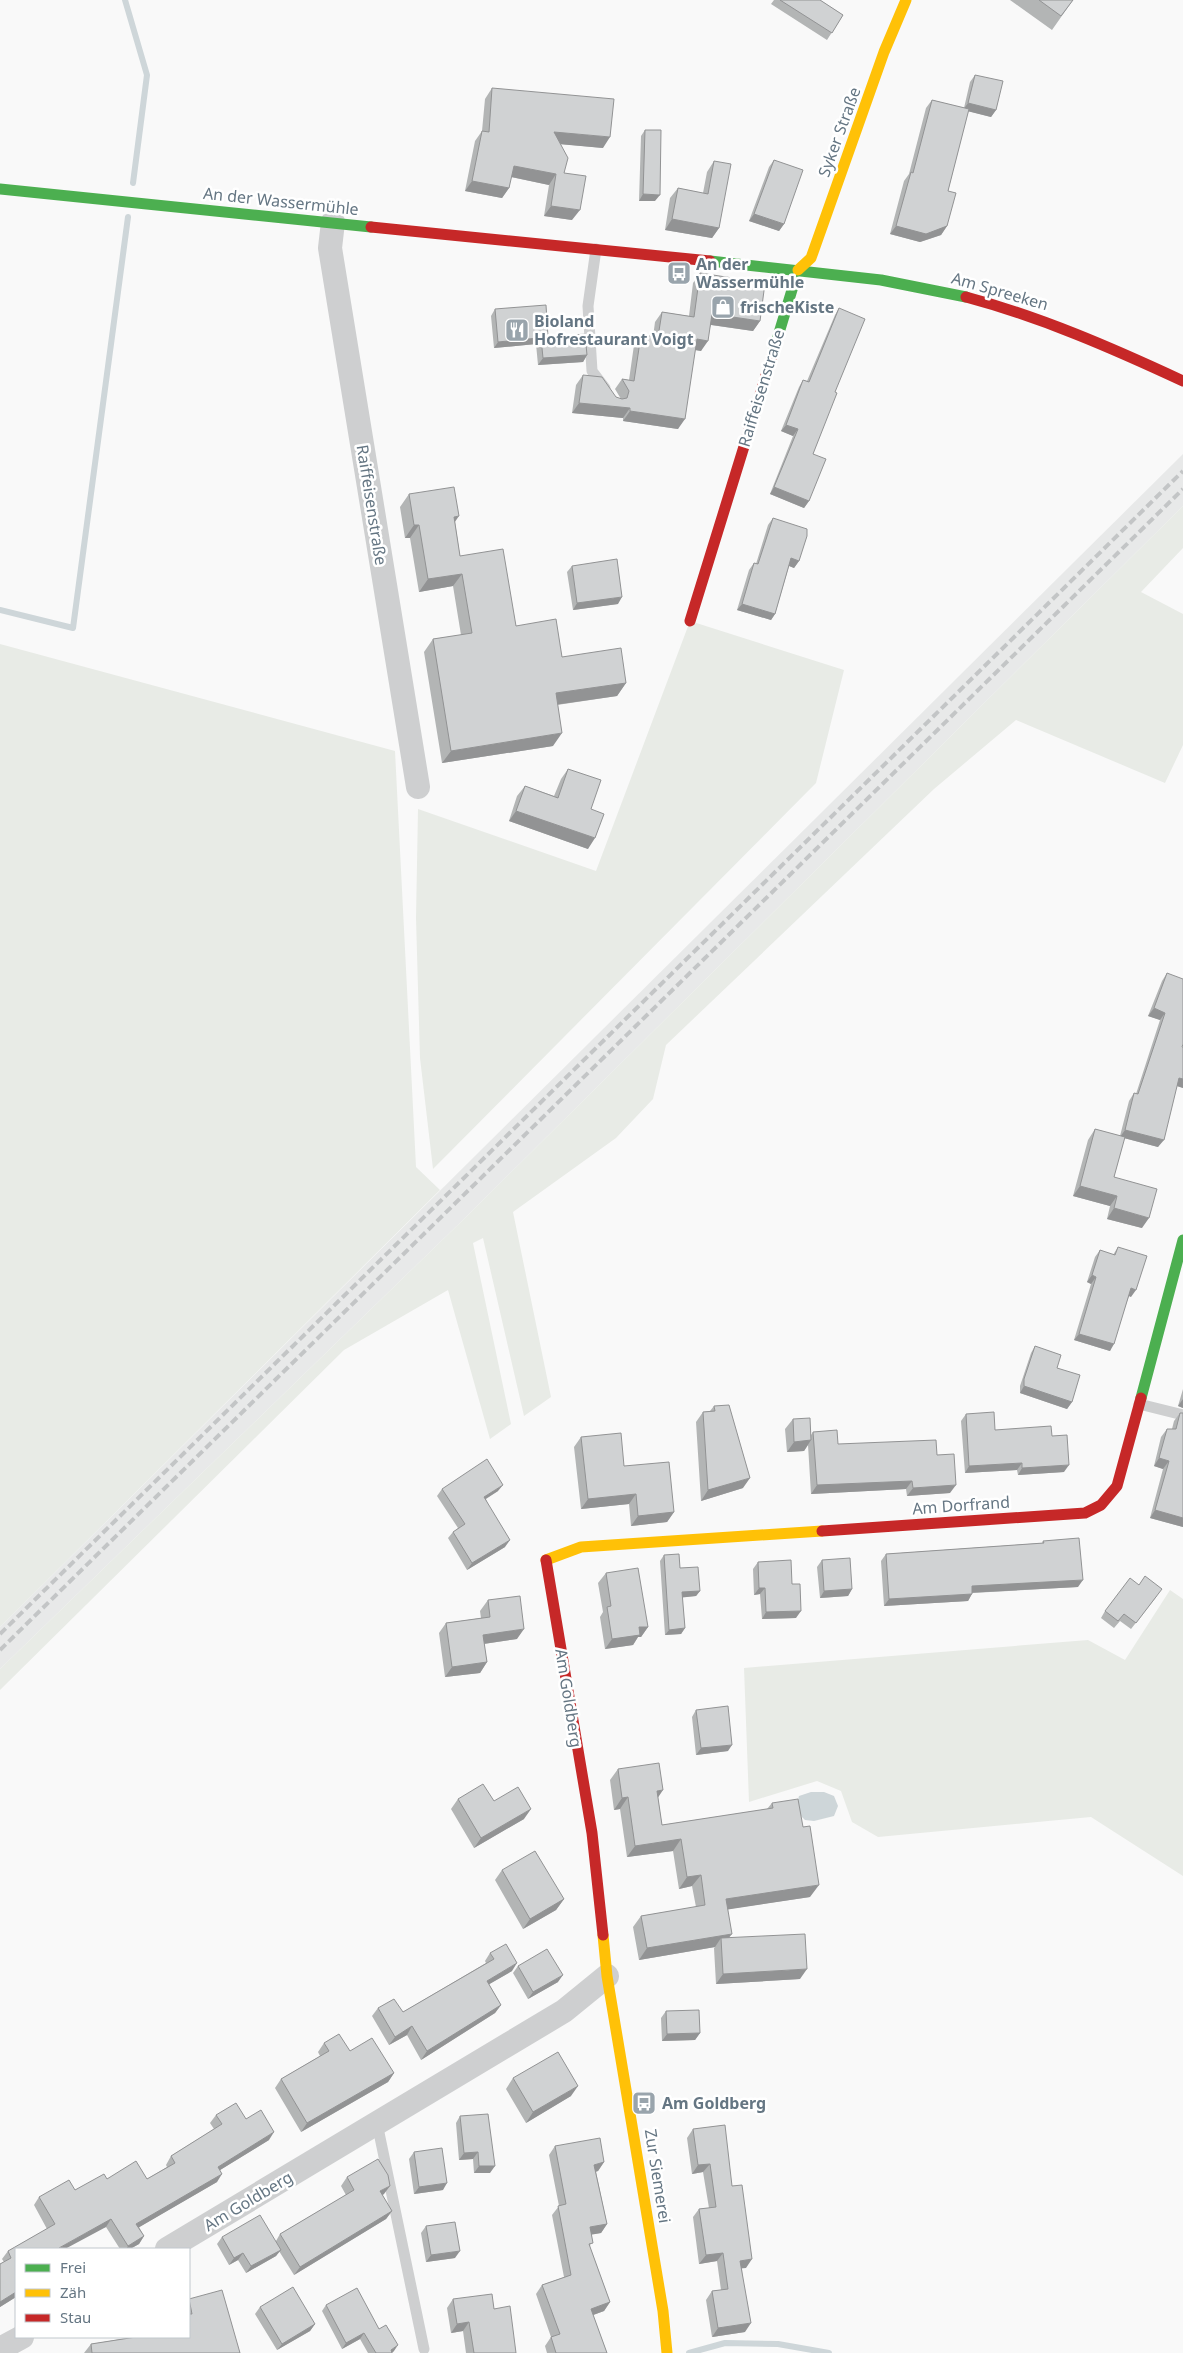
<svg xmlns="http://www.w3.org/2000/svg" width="1183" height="2353" viewBox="0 0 1183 2353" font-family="'Noto Sans',sans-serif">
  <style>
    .built { fill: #e8e9e9 }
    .green { fill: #e8ebe6 }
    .water { fill: #ced6d9 }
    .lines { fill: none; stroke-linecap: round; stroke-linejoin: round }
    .stream { stroke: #ced6d9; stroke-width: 6 }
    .lane { stroke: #cecfd0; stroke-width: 11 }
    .street { stroke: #cecfd0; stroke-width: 24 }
    .fast { stroke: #4caf50; stroke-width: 11 }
    .slow { stroke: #ffc107; stroke-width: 11 }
    .jam { stroke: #c62828; stroke-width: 11 }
    .rail { stroke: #c3c5c6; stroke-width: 4; stroke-dasharray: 8 4; stroke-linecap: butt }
    .wall { fill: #b3b5b5 }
    .shaded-wall { fill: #929394 }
    .building { fill: #d0d2d3; stroke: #929394 }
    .labels { text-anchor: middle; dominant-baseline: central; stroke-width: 5; stroke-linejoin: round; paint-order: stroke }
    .street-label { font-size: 16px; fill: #657683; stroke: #fff }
    .poi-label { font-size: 16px; font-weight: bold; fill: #657683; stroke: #fff; text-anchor: start }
  </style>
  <rect width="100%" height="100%" fill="#f9f9f9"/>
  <path class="built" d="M1183,454V506L466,1217L0,1669V1627Z"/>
  <path class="green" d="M1183,506V548L1141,592L1183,614V745L1165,783L1016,720L934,789L666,1045L653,1099L616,1138L513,1212L551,1397L524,1416L483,1238L473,1243L511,1424L490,1439L448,1290L344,1350L0,1690V1669L466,1217Z
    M690,621L844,670L816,783L433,1169L420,1058L416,918L418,809L596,871Z
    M0,644L395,751L416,1167L440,1190L0,1627Z
    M1170,1590L1183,1599V1876L1091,1817L878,1837L852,1822L841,1791L817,1781L749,1802L744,1668L1088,1640L1125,1660Z"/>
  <path class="water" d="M811,1792H824L834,1796L838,1806L834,1816L814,1821L805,1820C797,1812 795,1808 799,1796Z"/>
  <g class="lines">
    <path class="stream" d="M125,0L147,75L133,183
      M0,610L73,628L128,217
      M689,2353L725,2343L778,2344L829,2353"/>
    <path class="lane" d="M596,249L588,306L592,371L605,388
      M1139,1404L1183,1415
      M377,2123L424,2349"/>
    <path class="street" d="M333,222L330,248L418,787
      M167,2249L564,2011L607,1976
      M0,2349L22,2337"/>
    <path class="fast" d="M0,189L371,227
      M710,261L881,280L966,297
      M772,356L798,270
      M1141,1398L1183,1240"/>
    <path class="slow" d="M798,270L811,258L884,52L906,0
      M546,1560L581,1547L822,1531
      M603,1935L607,1976L663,2311L667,2353"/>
    <path class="jam" d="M371,227L710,261
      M966,297C1041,317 1112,348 1183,381
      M690,621L772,356
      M822,1531L1085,1513L1101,1505L1117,1486L1141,1398
      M546,1560L592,1833L603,1935"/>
    <path class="rail" d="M0,1634L1183,471
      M0,1650L1183,489"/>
  </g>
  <path class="wall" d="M774,0H820L843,15L827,40L771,4Z
    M1010,0H1073L1052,30Z
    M975,75L996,110L991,117L968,111L948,191L947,226L941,235L920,242L890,234L904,181L909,174L926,108L932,100L964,108L970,82Z
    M492,88L603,148L561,144L564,173L572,220L544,216L549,185L511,177L509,188L502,198L465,191L475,141L482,131L485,99Z
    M645,130L655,201H639L641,136Z
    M774,160L784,224L779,231L749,221L769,167Z
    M714,161L719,228L712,238L665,230L670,198L678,188L703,193L707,172Z
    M700,273L760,321L753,331L711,325L701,351L695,350L678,429L623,421V418L572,413L576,385L583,375L616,397L621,399L615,389L622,379L629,380L634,345L641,335L653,337L655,322L662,312L689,316L693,283Z
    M839,308L835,392L813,454L809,501L804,508L770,494L793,436L781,431L799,387L803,380L807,381L835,315Z
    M495,309L548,337L587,355L583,362L538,365L536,344L494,348L491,316Z
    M409,494L455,522L460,556L516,626L562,657L626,683L617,696L557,705L553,746L442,763L424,652L433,639L461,635L453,586L419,592L410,538H405L400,507Z
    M773,518L799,561L794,568L789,566L775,614L771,620L737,610L749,570L754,563L756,564L768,525Z
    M572,566L618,604L573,610L567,572Z
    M568,769L591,809L588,849L509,821L517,796L525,786L554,796L561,779Z
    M1167,973L1182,1047H1183V1088L1177,1086L1158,1147L1124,1138L1114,1177L1142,1228L1107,1219L1110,1206L1073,1196L1088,1140L1095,1129L1120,1136L1129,1101L1134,1093L1136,1094L1160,1020L1148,1016L1162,981Z
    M1118,1247L1131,1297L1129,1296L1110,1351L1074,1340L1091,1284L1087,1282L1095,1257L1100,1250L1113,1255Z
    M1035,1346L1057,1368L1072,1402L1067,1409L1020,1393V1386L1031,1353Z
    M1183,1389V1408L1178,1406Z
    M714,1406L743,1488L701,1501L696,1422L703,1412L710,1411Z
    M1180,1413L1183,1527L1150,1518L1163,1469L1154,1466L1161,1437L1167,1429H1172L1174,1421Z
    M966,1414L995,1430L1052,1436L1064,1472L1018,1475L1017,1470L965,1473L961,1421Z
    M793,1419L811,1435L813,1432L838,1444L937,1455L950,1493L907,1496L906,1489L811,1494L808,1445L804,1451L787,1452L785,1429Z
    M581,1437L624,1466L674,1512L667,1522L631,1526L629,1504L581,1509L574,1447Z
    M442,1489L498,1491L486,1499L505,1547L467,1570L448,1538L453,1532L458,1528L437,1496Z
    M1043,1541L1078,1587L972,1593L968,1601L884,1606L881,1561L886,1554L1042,1543Z
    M664,1555L680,1568L700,1591L696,1596L682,1597L685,1628L681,1634L665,1635L660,1561Z
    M822,1560L852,1589L848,1596L820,1598L817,1567Z
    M758,1562L792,1584L796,1618L762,1619L760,1594L754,1595L753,1569Z
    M606,1573L648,1627L641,1637H638L633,1645L605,1649L600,1617L603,1612L598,1583Z
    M1139,1585L1157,1596L1131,1629L1120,1621L1114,1628L1101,1618L1105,1611Z
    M488,1600L517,1639L484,1644L487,1662L480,1673L445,1677L439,1633L446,1623L481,1618L480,1611Z
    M696,1710L728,1751L696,1755L692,1717Z
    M618,1769L658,1798L662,1825L767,1809L772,1803L810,1897L728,1909L729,1938L800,1979L716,1984L714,1948L715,1947L639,1960L633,1927L641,1916L696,1907L692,1886L679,1889L673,1851L627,1857L620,1809L614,1810L610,1780Z
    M458,1799L494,1801L524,1819L474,1848L451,1809Z
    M502,1870L564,1899L556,1910L523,1929L495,1880Z
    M490,1953L512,1971L489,1984L501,2005L495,2013L421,2060L407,2035L389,2045L372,2016L378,2008L403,2012L486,1963L485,1961Z
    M518,1966L558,1982L528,1999L513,1973Z
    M666,2011L700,2033L695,2040L662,2041L661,2018Z
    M324,2043L350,2051L394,2073L388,2082L301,2132L275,2088L281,2079L320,2056L318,2052Z
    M513,2078L571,2096L526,2123L506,2089Z
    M216,2115L246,2119L269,2140L220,2170L217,2182L139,2227L144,2236L139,2244L130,2249H120L106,2227L16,2249V2297L0,2307V2264L4,2262L2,2259L8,2251L47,2229L34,2205L39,2197L75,2190L107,2179H147L167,2167L166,2165L171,2156L214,2129L210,2123Z
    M460,2116L490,2173H474L473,2159L459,2160L456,2123Z
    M693,2129L732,2186L746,2268H742L745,2332L712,2337L706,2300L712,2291L721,2290L717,2261L699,2264L693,2217L699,2209L709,2208L703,2172L692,2174L687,2138Z
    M555,2146L604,2162L598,2171L596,2172L607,2224L601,2233L592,2234L590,2247L610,2302L604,2311L593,2315L607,2353H547L545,2346L551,2337L536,2294L542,2285L564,2277L552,2215L559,2206L549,2155Z
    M414,2152L443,2190L414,2194L409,2159Z
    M347,2177L384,2194L382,2195L392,2211L386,2219L294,2275L279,2251L276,2256L246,2273L238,2260L229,2265L217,2244L222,2237L276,2241L280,2234L346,2195L341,2186Z
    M426,2226L455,2258L426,2262L421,2233Z
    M189,2299L240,2353H84L91,2344L133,2337H189Z
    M453,2299L494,2309L516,2353H466L463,2331L451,2333L447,2308Z
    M326,2305L379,2329L394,2351L392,2353H368L360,2339L342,2349L322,2311Z
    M260,2307L315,2324L310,2331L277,2350L255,2314Z"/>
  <path class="shaded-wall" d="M968,103L996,110L991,117L963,110Z
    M554,132L610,137L603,148L547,143Z
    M514,166L556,174L549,185L507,176Z
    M472,181L509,188L502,198L465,191Z
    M643,194L660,195L655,201H639Z
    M551,206L580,210L572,220L544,216Z
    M754,214L784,224L779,231L749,221Z
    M672,219L719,228L712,238L665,230Z
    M896,226H947L941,235L920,242L890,234Z
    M712,314L760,321L753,331L705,324Z
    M541,338L536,344L494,348L498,342Z
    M697,339L708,341L701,351L690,349Z
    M587,355L583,362L538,365L543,358Z
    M579,403L630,408L623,418L572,413Z
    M630,411L685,419L678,429L623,421Z
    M786,425L798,429L793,436L781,431Z
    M774,487L809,501L804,508L770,494Z
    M459,516L450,529L454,517Z
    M414,525H419L410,538H405Z
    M791,558L799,561L794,568L787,565Z
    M462,574L453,586L419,592L428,579Z
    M622,597L618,604L573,610L577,603Z
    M742,604L775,614L771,620L737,610Z
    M626,683L617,696L547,706L556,693Z
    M562,733L553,746L442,763L451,751Z
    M516,811L595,838L588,849L509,821Z
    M1154,1008L1165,1013L1160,1020L1148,1016Z
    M1179,1078L1183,1079V1088L1174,1085Z
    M1125,1130L1164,1140L1158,1147L1120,1137Z
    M1080,1186L1117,1196L1110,1206L1073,1196Z
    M1114,1208L1149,1218L1142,1228L1107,1219Z
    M1092,1275L1096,1277L1091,1284L1087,1282Z
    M1131,1288L1136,1290L1131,1297L1127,1295Z
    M1079,1334L1114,1344L1110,1351L1074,1340Z
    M1024,1386L1072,1402L1067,1409L1020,1393Z
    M1183,1399V1408L1178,1406Z
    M811,1440L804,1451L787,1452L794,1442Z
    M1159,1458L1169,1461L1163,1469L1154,1466Z
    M1022,1463L1017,1470L965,1473L969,1466Z
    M1069,1465L1064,1472L1018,1475L1022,1468Z
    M750,1478L743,1488L701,1501L708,1490Z
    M912,1481L906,1489L811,1494L817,1485Z
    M503,1485L498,1491L479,1503L484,1497Z
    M956,1485L950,1493L907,1496L913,1488Z
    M636,1494L629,1504L581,1509L588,1499Z
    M1155,1510L1183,1518V1527L1150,1518Z
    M674,1512L667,1522L631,1526L638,1516Z
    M510,1540L505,1547L467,1570L472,1563Z
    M1083,1580L1078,1587L967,1593L972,1586Z
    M759,1588H765L760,1594L754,1595Z
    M852,1589L848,1596L820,1598L824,1591Z
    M700,1591L696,1596L678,1598L682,1592Z
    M972,1594L968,1601L884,1606L889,1599Z
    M801,1611L796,1618L762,1619L766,1612Z
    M639,1627H648L641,1637H638L633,1645L605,1649L612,1639Z
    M685,1628L681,1634L665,1635L669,1630Z
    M524,1629L517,1639L476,1645L483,1635Z
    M487,1662L480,1673L445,1677L452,1667Z
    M732,1745L728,1751L696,1755L701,1748Z
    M663,1790L655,1802L657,1791Z
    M628,1797L620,1809L614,1810L622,1798Z
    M531,1809L524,1819L474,1848L481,1838Z
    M681,1839L673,1851L627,1857L635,1846Z
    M701,1875L692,1886L679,1889L687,1877Z
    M819,1885L810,1897L718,1911L726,1899Z
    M564,1899L556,1910L523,1929L530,1919Z
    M732,1934L723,1945L721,1938L715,1947L639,1960L647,1948Z
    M517,1963L512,1971L481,1989L487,1981Z
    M807,1969L800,1979L716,1984L723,1974Z
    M563,1975L558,1982L528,1999L533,1992Z
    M501,2005L495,2013L421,2060L427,2051Z
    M412,2026L407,2035L389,2045L395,2037Z
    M700,2033L695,2040L662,2041L667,2034Z
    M394,2073L388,2082L301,2132L307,2123Z
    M578,2086L571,2096L526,2123L533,2112Z
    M274,2132L269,2140L212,2175L218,2167Z
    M478,2152L473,2159L459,2160L464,2153Z
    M604,2162L598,2171L588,2173L594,2165Z
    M710,2164L703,2172L692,2174L698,2165Z
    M479,2166H495L490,2173H474Z
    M222,2174L217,2182L131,2232L136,2224Z
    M447,2183L443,2190L414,2194L419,2187Z
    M390,2186L384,2194L374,2200L380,2191Z
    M392,2211L386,2219L294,2275L300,2267Z
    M111,2219L106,2227L65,2249H58L59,2248Z
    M607,2224L601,2233L584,2236L590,2227Z
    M144,2236L139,2244L130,2249H126L128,2246Z
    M281,2250L276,2256L246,2273L251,2266Z
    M460,2251L455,2258L426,2262L431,2255Z
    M243,2253L238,2260L229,2265L234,2258Z
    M723,2253L717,2261L699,2264L706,2255Z
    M752,2259L746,2268L734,2269L740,2261Z
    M16,2292V2297L0,2307V2302Z
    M610,2302L604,2311L585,2318L591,2309Z
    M469,2322L463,2331L451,2333L457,2324Z
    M751,2323L745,2332L712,2337L718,2328Z
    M315,2324L310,2331L277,2350L282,2344Z
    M364,2333L360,2339L342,2349L346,2343Z
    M398,2345L394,2351L391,2353V2350Z"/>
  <path class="building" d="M780,0H820L843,15L832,33Z
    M1039,0H1073L1061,16Z
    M975,75L1003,81L996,110L968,103Z
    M492,88L614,99L610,137L554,132L568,158L564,173L586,176L580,210L551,206L556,174L514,166L509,188L472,181L482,131L489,132Z
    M932,100L969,109L948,191L956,193L947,226L926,234L896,226L911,172L913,173Z
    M645,130H661L660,195L643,194Z
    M774,160L803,170L784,224L754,214Z
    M714,161L731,164L719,228L672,219L678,188L708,194Z
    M700,273L765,283L760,321L712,314L708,341L697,339L685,419L630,411V408L579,403L583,375L602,377L616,397L622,399L627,398L629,391L622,379L634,381L641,335L658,337L662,312L694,317Z
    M546,305L548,337L498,342L495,309Z
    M839,308L865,319L835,392L837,393L813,454L826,459L809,501L774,487L798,429L786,425L803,380L809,382Z
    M585,334L587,355L543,358L541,338Z
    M454,487L459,516L454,517L460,556L503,549L516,626L556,619L562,657L621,648L626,683L556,693L562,733L451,751L433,639L472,633L462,574L428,579L419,525H414L409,494Z
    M773,518L807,529V536L799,561L791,558L775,614L742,604L754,563L758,564Z
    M617,559L622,597L577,603L572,566Z
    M568,769L601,780L591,809L604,814L595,838L516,811L525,786L558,798Z
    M1167,973L1183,979V1044L1182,1047H1183V1079L1179,1078L1164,1140L1125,1130L1134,1093L1138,1094L1165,1013L1154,1008Z
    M1095,1129L1125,1137L1114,1177L1157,1189L1149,1218L1114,1208L1117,1196L1080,1186Z
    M1118,1247L1147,1256L1136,1290L1131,1288L1114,1344L1079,1334L1096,1277L1092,1275L1100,1250L1115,1255Z
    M1035,1346L1061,1355L1057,1368L1080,1375L1072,1402L1024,1386V1379Z
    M729,1405L750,1478L708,1490L703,1412L715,1411L714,1406Z
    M994,1412L995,1430L1051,1426L1052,1436L1067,1435L1069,1465L1022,1468V1463L969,1466L966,1414Z
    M1180,1413H1183V1518L1155,1510L1169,1461L1159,1458L1167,1429H1176Z
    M810,1418L811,1440L794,1442L793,1419Z
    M837,1430L838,1444L936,1440L937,1455L954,1454L956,1485L913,1488L912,1481L817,1485L813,1432Z
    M621,1433L624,1466L669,1462L674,1512L638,1516L636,1494L588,1499L581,1437Z
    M487,1459L503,1485L484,1497L510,1540L472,1563L453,1532L465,1524L442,1489Z
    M1079,1538L1083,1580L972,1586V1594L889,1599L886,1554L1044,1543L1043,1541Z
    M679,1554L680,1568L698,1567L700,1591L682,1592L685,1628L669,1630L664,1555Z
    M850,1558L852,1589L824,1591L822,1560Z
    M791,1560L792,1584H800L801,1611L766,1612L765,1588H759L758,1562Z
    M638,1568L648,1627H639L640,1635L612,1639L607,1607L611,1606L606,1573Z
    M1145,1576L1162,1589L1136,1623L1124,1614L1118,1621L1105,1611L1130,1578L1139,1585Z
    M520,1596L524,1629L483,1635L487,1662L452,1667L446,1623L490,1617L488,1600Z
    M728,1706L732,1745L701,1748L696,1710Z
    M659,1763L663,1790L657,1791L662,1825L773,1808L772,1803L798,1799L803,1827L810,1826L819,1885L726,1899L732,1934L647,1948L641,1916L705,1905L701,1875L687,1877L681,1839L635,1846L628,1797L622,1798L618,1769Z
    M483,1784L494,1801L518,1787L531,1809L481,1838L458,1799Z
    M535,1851L564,1899L530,1919L502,1870Z
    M805,1934L807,1969L723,1974L721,1938Z
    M506,1944L517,1963L487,1981L501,2005L427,2051L412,2026L395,2037L378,2008L394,1999L403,2012L494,1959L490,1953Z
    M547,1949L563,1975L533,1992L518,1966Z
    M699,2010L700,2033L667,2034L666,2011Z
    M339,2034L350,2051L372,2038L394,2073L307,2123L281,2079L329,2051L324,2043Z
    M558,2052L578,2086L533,2112L513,2078Z
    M236,2103L246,2119L261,2110L274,2132L218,2167L222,2174L136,2224L144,2236L128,2246L111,2219L59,2248V2249H16V2292L0,2302V2264L11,2258L8,2251L55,2224L39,2197L69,2180L75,2190L104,2174L107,2179L136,2161L147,2179L175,2163L171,2156L222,2124L216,2115Z
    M488,2114L495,2166H479L478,2152L464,2153L460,2116Z
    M725,2125L732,2186L742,2185L752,2259L740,2261L751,2323L718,2328L712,2291L728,2289L723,2253L706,2255L699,2209L716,2207L710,2164L698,2165L693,2129Z
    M600,2138L604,2162L594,2165L607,2224L590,2227L593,2243L589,2244L610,2302L591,2309L607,2353H556L551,2337L560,2334L542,2285L571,2275L558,2206L566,2204L555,2146Z
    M442,2148L447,2183L419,2187L414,2152Z
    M378,2159L388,2175L390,2186L380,2191L392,2211L300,2267L280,2234L354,2190L347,2177Z
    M260,2215L281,2250L251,2266L243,2253L234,2258L222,2237Z
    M455,2222L460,2251L431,2255L426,2226Z
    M293,2287L315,2324L282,2344L260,2307Z
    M357,2288L379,2329L386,2325L398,2345L391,2350L392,2353H376L364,2333L346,2343L326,2305Z
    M222,2290L240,2353H92L91,2344L136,2337H189V2314H192L189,2299Z
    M492,2294L494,2309L510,2306L516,2353H474L469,2322L457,2324L453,2299Z"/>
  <defs>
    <g id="bus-square" transform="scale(1.25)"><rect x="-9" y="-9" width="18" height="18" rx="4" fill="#99a4ac" stroke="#fff"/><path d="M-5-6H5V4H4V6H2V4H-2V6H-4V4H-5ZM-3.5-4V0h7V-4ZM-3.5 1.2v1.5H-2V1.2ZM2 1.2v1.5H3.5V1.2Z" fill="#fff"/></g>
    <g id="shop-square" transform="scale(1.25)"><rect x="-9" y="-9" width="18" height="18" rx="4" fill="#99a4ac" stroke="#fff"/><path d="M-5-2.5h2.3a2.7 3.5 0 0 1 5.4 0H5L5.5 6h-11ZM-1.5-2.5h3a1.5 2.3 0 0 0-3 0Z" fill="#fff"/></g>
    <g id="restaurant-square" transform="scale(1.25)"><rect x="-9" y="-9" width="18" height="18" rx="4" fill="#99a4ac" stroke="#fff"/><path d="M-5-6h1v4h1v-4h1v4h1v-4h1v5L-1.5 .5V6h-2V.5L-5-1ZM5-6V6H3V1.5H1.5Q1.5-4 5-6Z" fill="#fff"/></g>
  </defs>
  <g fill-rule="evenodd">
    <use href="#bus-square" x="679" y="273"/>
    <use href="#shop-square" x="723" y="307"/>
    <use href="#restaurant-square" x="517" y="330"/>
    <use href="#bus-square" x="644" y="2103"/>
  </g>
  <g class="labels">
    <g class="street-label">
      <text transform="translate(839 132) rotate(-70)">Syker Straße</text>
      <text transform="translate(281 201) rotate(6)">An der Wassermühle</text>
      <text transform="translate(1000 291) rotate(16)">Am Spreeken</text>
      <text transform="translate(761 388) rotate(-73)">Raiffeisenstraße</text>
      <text transform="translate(372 505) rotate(81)">Raiffeisenstraße</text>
      <text transform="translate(961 1505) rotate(-4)">Am Dorfrand</text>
      <text transform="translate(569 1698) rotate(81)">Am Goldberg</text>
      <text transform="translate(658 2176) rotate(81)">Zur Siemerei</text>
      <text transform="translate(248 2201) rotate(-31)">Am Goldberg</text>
    </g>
    <g class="poi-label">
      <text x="696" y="264">An der<tspan x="696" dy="18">Wassermühle</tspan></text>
      <text x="740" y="307">frischeKiste</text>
      <text x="534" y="321">Bioland<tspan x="534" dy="18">Hofrestaurant Voigt</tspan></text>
      <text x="662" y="2103">Am Goldberg</text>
    </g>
  </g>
  <rect x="15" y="2248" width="175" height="90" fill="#ffffff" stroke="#c1c8cd"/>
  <rect x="25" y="2264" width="25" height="8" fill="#4caf50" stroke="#c1c8cd"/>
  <text x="60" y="2273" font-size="15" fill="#657683">Frei</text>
  <rect x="25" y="2289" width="25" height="8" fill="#ffc107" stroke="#c1c8cd"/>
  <text x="60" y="2298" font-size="15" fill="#657683">Zäh</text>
  <rect x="25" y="2314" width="25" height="8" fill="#c62828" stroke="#c1c8cd"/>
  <text x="60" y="2323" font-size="15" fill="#657683">Stau</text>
</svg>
